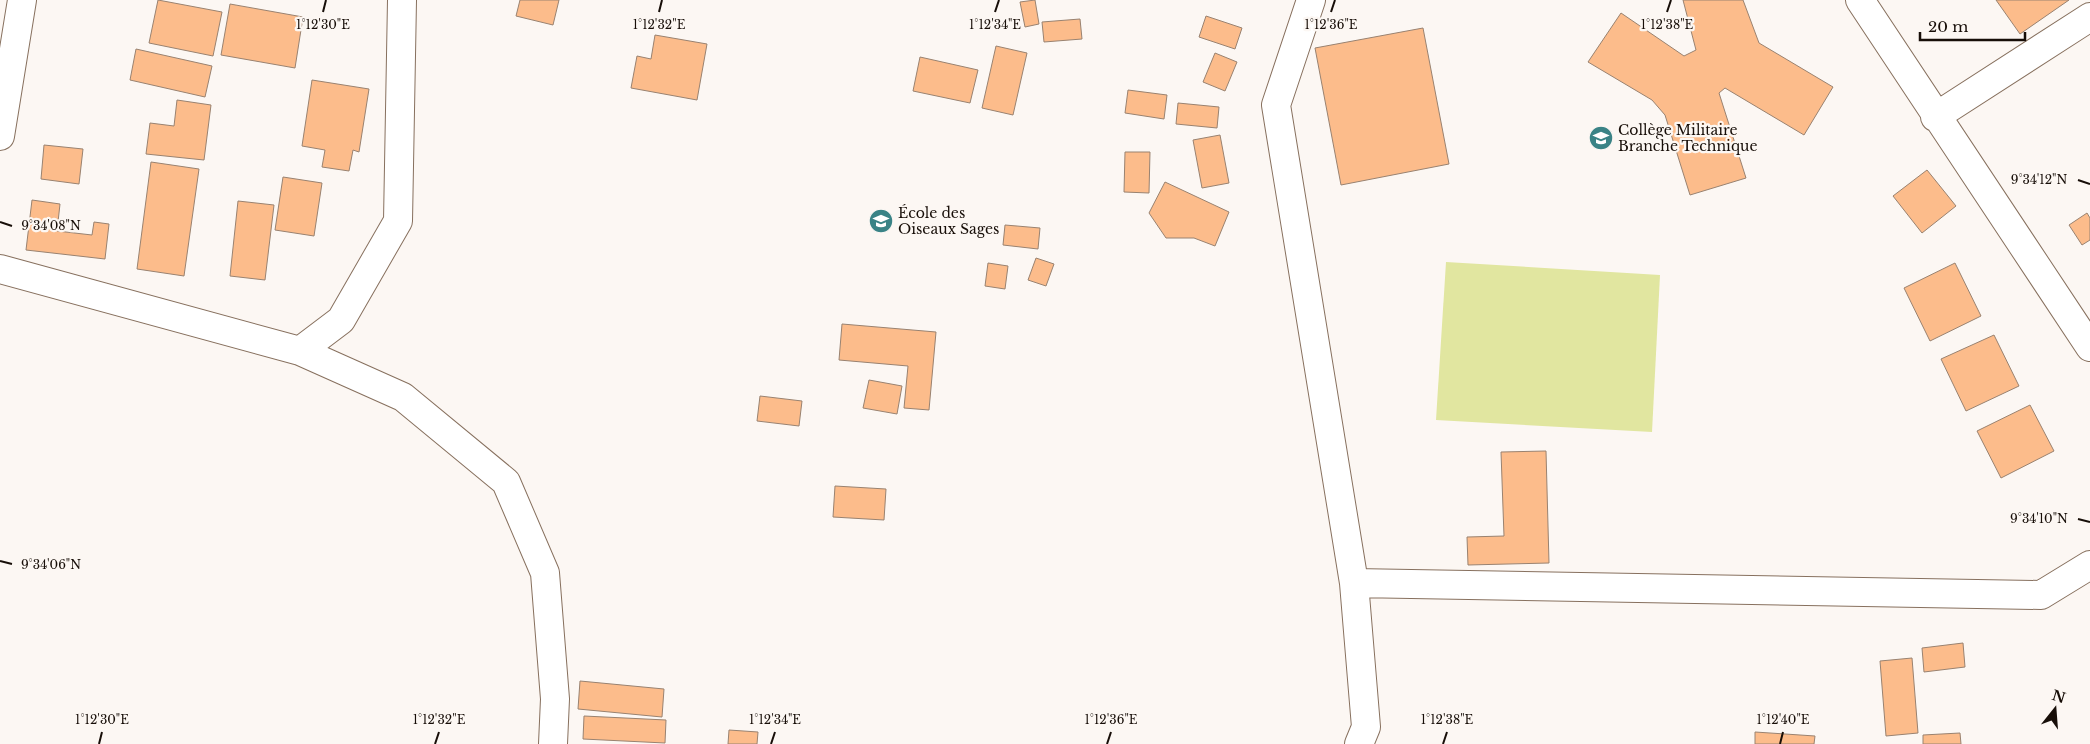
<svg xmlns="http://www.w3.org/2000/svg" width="2090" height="744" viewBox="0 0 2090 744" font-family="'Libre Baskerville',serif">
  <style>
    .green { fill: #e1e6a0 }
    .building { fill: #fcbc8b; stroke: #998270 }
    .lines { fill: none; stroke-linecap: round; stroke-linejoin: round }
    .minor-casing { stroke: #87705e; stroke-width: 30 }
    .minor { stroke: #fff; stroke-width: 28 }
    .ticks { fill: none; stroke: #170e08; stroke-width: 2 }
    .labels { text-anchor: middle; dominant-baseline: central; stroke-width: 4.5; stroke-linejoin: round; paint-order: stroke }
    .poi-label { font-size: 14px; fill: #170e08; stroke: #fcf7f3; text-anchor: start }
    .ticks-label { font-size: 12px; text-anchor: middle; fill: #170e08; stroke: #fcf7f3; stroke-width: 4.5; stroke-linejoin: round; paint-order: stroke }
  </style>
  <rect width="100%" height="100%" fill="#fcf7f3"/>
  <path class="green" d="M1446,262L1660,275L1652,432L1436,420Z"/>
  <path class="building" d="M158,0L222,12L213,56L149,43Z
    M520,0H559L553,25L516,16Z
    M1035,0L1039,24L1025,27L1020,2Z
    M1683,0H1743L1759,43L1833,87L1804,135L1725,88L1719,93L1746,178L1690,195L1665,115L1652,100L1588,62L1621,13L1684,56L1696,50Z
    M1996,0H2069L2020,34Z
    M230,4L303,17L295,68L221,55Z
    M1206,16L1242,28L1235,49L1199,37Z
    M1080,19L1082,39L1044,42L1042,22Z
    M1423,28L1449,164L1341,185L1315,48Z
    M655,35L707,44L697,100L631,88L637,56L651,59Z
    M996,46L1027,53L1013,115L982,108Z
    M136,49L212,66L205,97L130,80Z
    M1215,53L1237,62L1225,91L1203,82Z
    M920,57L978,70L970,103L913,91Z
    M312,80L369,89L359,152L353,150L349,171L322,167L325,150L302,146Z
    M1128,90L1167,95L1164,119L1125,113Z
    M177,100L211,105L204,160L146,154L150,123L174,126Z
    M1178,103L1219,107L1217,128L1176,124Z
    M1220,135L1229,183L1202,188L1193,140Z
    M44,145L83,149L79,184L41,179Z
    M1125,152H1150L1149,193L1124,192Z
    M151,162L199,169L184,276L137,269Z
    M1927,170L1956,206L1922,233L1893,196Z
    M283,177L322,183L314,236L275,230Z
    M1165,182L1229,212L1215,246L1194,238H1166L1149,213Z
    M32,200L60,204L57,231L92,235L94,222L109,224L105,259L26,250Z
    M238,201L274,205L265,280L230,276Z
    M2087,213L2090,218V240L2082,245L2069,225Z
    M1005,225L1040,228L1038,249L1003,245Z
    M1036,258L1054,264L1046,286L1028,280Z
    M988,263L1008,266L1005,289L985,286Z
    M1955,263L1981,316L1930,341L1904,288Z
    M842,324L936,332L929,410L904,408L908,366L839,360Z
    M1994,335L2019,386L1966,411L1941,359Z
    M869,380L902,386L897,414L863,408Z
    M760,396L802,401L799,426L757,421Z
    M2030,405L2054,451L2001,478L1977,431Z
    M1546,451L1549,563L1468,565L1467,537L1504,536L1501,452Z
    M835,486L886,489L884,520L833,517Z
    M1963,643L1965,667L1924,672L1922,648Z
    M1912,658L1918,733L1886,736L1880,661Z
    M580,681L664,689L662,717L578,709Z
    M584,716L666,720L665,743L583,739Z
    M729,730L758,732L757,744H728Z
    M1755,732L1815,736L1814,744H1755Z
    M1960,733L1961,744H1923V735Z"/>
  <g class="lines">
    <g class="minor-casing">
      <path id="minor" d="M1311,0L1276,105L1354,583L1366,727L1359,744
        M1860,0L2090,347
        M1935,117L2090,17
        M0,136L22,0
        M0,269L300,351L403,397L506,482L545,573L555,699L553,744
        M300,351L341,320L398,221L402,0
        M1354,583L2041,595L2090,565"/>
    </g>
    <use href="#minor" class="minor"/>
  </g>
  <path class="ticks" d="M323,12L326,0M659,12L662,0M995,12L999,0M1331,12L1335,0M1667,12L1671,0M2078,180L2090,184M0,222L12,226M2078,519L2090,522M0,561L12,564M99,744L102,732M435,744L439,732M771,744L775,732M1107,744L1111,732M1443,744L1447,732M1780,744L1783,732"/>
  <defs>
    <g id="school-disc" transform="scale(1.25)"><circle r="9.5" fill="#3a8386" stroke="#fcf7f3"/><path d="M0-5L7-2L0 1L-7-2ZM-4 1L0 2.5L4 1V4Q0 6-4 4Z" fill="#fff"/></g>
  </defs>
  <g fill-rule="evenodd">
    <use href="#school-disc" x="1601" y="138"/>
    <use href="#school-disc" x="881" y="221"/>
  </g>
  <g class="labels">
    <g class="poi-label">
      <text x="1618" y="130">Collège Militaire<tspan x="1618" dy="16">Branche Technique</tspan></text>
      <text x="898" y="213">École des<tspan x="898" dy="16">Oiseaux Sages</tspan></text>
    </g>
  </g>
  <g class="ticks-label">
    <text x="323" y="29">1°12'30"E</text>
    <text x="659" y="29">1°12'32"E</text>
    <text x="995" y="29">1°12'34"E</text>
    <text x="1331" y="29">1°12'36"E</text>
    <text x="1667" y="29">1°12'38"E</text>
    <text x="2039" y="184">9°34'12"N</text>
    <text x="51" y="230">9°34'08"N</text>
    <text x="2039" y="523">9°34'10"N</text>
    <text x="51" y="569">9°34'06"N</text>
    <text x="102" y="724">1°12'30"E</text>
    <text x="439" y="724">1°12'32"E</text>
    <text x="775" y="724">1°12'34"E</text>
    <text x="1111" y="724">1°12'36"E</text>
    <text x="1447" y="724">1°12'38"E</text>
    <text x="1783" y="724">1°12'40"E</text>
  </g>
  <g transform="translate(2055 709) rotate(17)" stroke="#fcf7f3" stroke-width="4" paint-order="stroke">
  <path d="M0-4L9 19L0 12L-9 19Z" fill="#170e08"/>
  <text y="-8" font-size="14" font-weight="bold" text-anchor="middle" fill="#170e08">N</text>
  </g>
  <path d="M1920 32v8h105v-8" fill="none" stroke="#170e08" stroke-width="2.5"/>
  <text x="1928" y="32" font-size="15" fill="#170e08" stroke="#fcf7f3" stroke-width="4" paint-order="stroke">20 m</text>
</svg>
